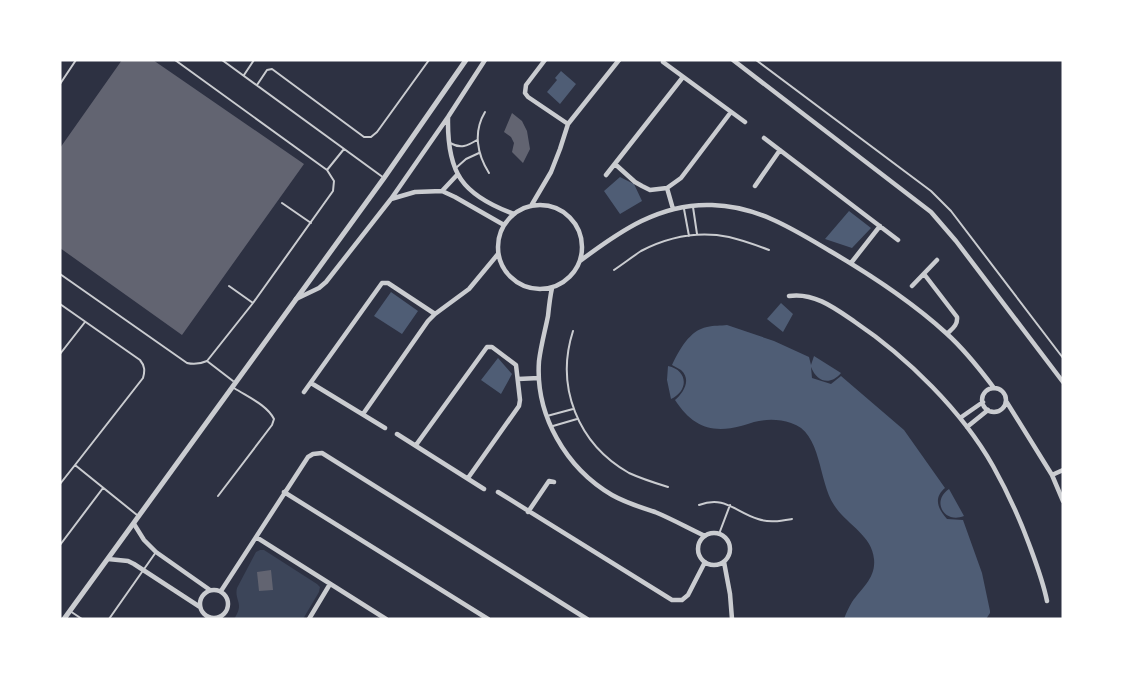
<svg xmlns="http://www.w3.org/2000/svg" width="1123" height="679" viewBox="0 0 1123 679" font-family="'Work Sans',sans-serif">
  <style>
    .green { fill: #3c4559 }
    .water { fill: #4f5d75 }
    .building { fill: #626471 }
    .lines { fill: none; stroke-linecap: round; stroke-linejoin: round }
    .service { stroke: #caccd0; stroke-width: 2 }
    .minor { stroke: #caccd0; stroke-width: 4.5 }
    .tertiary { stroke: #caccd0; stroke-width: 5 }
  </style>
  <rect width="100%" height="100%" fill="#2d3142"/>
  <path class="green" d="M260,550H264L317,584L320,587L319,592L303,619H234C245,603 234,601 237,588L256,552Z"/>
  <path class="water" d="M561,71L576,84L560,104L547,92L557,80L555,78Z
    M620,177L634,184L642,201L620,214L604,191Z
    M849,211L871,228L852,248L825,239Z
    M391,292L418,311L402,334L374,316Z
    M781,303L793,314L783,332L767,319Z
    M727,325L774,341L809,357L811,365L814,356L841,373C830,386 817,382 811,367L812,378L831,384L841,376L904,430L945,488C933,498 938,509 947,519L963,520L982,573L990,611V613L986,619H844C846,613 849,607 852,602C862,588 876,578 874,559C872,535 846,524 834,505C818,481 822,432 791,423C779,419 766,419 754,422C750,423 746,425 741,426C711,434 692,426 675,400C683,393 692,380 681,370C678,368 675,367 672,365C679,350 690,330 707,327C714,325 721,326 727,325Z
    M498,358L512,374L501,394L481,380Z
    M668,366C688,370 689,391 671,399L667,380Z
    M949,489L964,516C944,524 931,501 949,489Z"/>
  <path class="building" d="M122,60H153L304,164L182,335L60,248V148Z
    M512,113L522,121L527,131L530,149L523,163L512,152L514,143L511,137L504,132Z
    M271,570L273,590L259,591L257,572Z"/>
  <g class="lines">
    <path class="service" d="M222,60L384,178
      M756,60L931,191L951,211L1063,358
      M244,75L254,60
      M60,84L76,60
      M257,85L267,70L272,69L364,137H371L377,132L429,60
      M485,112C473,132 477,154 489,173
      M450,143C461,149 467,146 477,140
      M457,167L466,159L479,153
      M327,170L344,149
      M282,203L311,223
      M693,207L697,234
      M684,209L689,236
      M614,270C623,264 632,257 641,251C668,237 699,231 729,237C742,240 756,245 769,250
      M60,274L187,363C195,365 200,364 207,361L253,303L333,191L334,181L327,170L175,60
      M229,286L253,303
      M60,304L140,360C145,366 145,371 143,378L75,465L137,515
      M573,331C555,387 578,444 629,473C642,479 655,483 668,487
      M60,354L85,322
      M207,361L233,381
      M547,416L573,409
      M553,426L577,419
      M60,484L75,465
      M218,496L272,425L274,419C267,405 248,397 234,388
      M699,505C725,495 735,512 758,519C769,523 780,521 792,519
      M719,534L730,505
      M60,545L103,488
      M70,611L82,619
      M109,619L156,552"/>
    <path class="minor" d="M545,60L526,85L525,93L528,97L568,124
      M733,60L931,212L956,241L1063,382
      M663,62L745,122
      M448,118C447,173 462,195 514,214
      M764,138L898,240
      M615,164L635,182L642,186L650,190L667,188L681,178L731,112
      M606,175L683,77
      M755,186L780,150
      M667,188L673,209
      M442,191L457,175
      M391,199L415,192L442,191L455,197L504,225
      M498 247a42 42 0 1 1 84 0a42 42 0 1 1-84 0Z
      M531,206L551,172L560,149L568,124L619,60
      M580,261C620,231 660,203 712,205C757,206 793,229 830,251C871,275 911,301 946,333C964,349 979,368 994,388
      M851,263L880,226
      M924,274L957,317C958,325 952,329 947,334
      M912,286L937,260
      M552,288C550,297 549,306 548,316C545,331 541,345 539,361C535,415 566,468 612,495C626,503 640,507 655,512C672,519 688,528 705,536
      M789,296C814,292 836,309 855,322C907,357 962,411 993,466C1007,491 1019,517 1029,544C1036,563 1043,581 1047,601
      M296,299L319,288L326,282L391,199L448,117L485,60
      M518,379L539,378
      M311,383L385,428
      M982 400a12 12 0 1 1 24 0a12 12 0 1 1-24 0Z
      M304,392L382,283H388L435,314
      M1006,401L1052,475L1063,501
      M363,414L428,321L435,314L469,289L498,254
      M960,418L983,402
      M967,427L988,410
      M397,434L484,489
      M416,445L487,347H492L516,365L520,400L519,406L468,478
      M1052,475L1063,470
      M284,492L488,619
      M498,492L672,600H682L688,595L705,562
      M528,512L549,481L554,482
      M134,524L144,540L156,552L210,590
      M698 549a16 16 0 1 1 32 0a16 16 0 1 1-32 0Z
      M256,537L386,619
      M108,559L128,561L134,564L200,607
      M724,562L730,594L732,619
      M200 604a14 14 0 1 1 28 0a14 14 0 1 1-28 0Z
      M221,591L308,457L313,454L322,453L587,619
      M309,619L330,584"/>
    <path class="tertiary" d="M64,619L384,178L466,60"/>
  </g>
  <rect width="1123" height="679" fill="none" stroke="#ffffff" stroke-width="123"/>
</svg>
